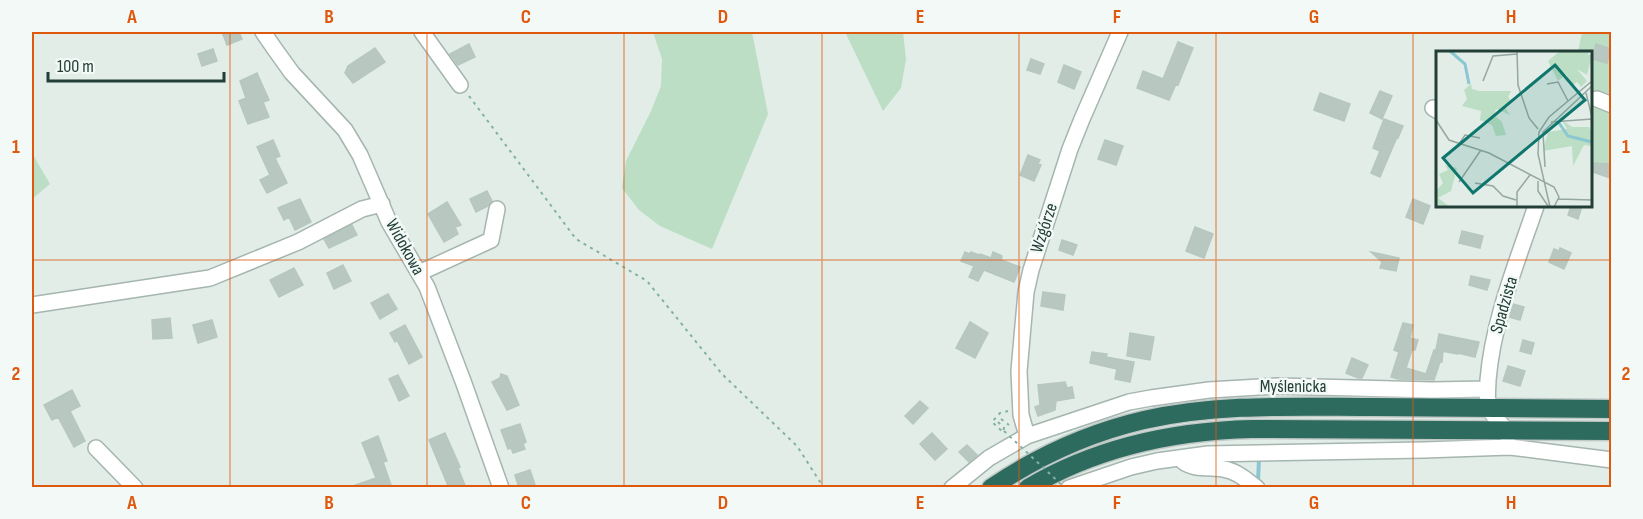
<svg xmlns="http://www.w3.org/2000/svg" width="1643" height="519" viewBox="0 0 1643 519" font-family="'Sofia Sans Condensed',sans-serif">
  <style>
    .green { fill: #bbdec4 }
    .lines { fill: none; stroke-linecap: round; stroke-linejoin: round }
    .stream { stroke: #8ac7d2; stroke-width: 4 }
    .building { fill: #b8c8c1; stroke: #b5c7bf; stroke-width: 1.5 }
    .minor-casing { stroke: #a5b5af; stroke-width: 18 }
    .highway-casing { stroke: #c1c9c7; stroke-width: 21 }
    .path { stroke: #82b1a2; stroke-width: 2; stroke-dasharray: 3 4.5; stroke-linecap: butt }
    .minor { stroke: #fff; stroke-width: 15 }
    .highway { stroke: #2d6b5e; stroke-width: 18 }
    .path-bridge { stroke: #82b1a2; stroke-width: 2; stroke-dasharray: 3 4.5; stroke-linecap: butt }
    .grid { fill: none; stroke: #de580e; stroke-width: 1.5; stroke-opacity: 0.55 }
    .labels { text-anchor: middle; dominant-baseline: central; stroke-width: 5; stroke-linejoin: round; paint-order: stroke }
    .street-label { font-size: 18px; fill: #223e37; stroke: #f3f9f6 }
    .inset-river { fill: none; stroke: #8ac7d2; stroke-width: 3 }
    .inset-road { fill: none; stroke: #95a7a1; stroke-width: 1.5 }
    .view { fill: #0f766e; fill-opacity: 0.15; stroke: #0f766e; stroke-width: 3 }
    .inset-edge { fill: none; stroke: #223e37; stroke-width: 3 }
    .neatline { fill: none; stroke: #de580e; stroke-width: 2 }
    .grid-label { font-size: 20px; text-anchor: middle; font-weight: bold; fill: #de580e }
  </style>
  <rect width="100%" height="100%" fill="#e2ede8"/>
  <path class="green" d="M653,32H752L768,114L712,249L660,226L639,210L622,188L626,161L651,111L661,86L662,59Z
    M845,32H903L906,59L901,88L883,111Z
    M1582,32H1611V163L1591,164L1590,52H1578Z
    M32,153L50,184L32,199Z"/>
  <g class="lines">
    <path class="stream" d="M1258,482L1259,458"/>
  </g>
  <path class="building" d="M222,32H239L242,39L227,45Z
    M1178,42L1193,48L1178,85L1176,84L1169,100L1137,88L1143,71L1163,79Z
    M469,44L475,57L458,65L450,54Z
    M1596,44L1611,49L1607,63L1592,59Z
    M375,48L385,62L353,83L345,73L348,66Z
    M213,49L217,61L202,66L198,54Z
    M1031,59L1044,64L1040,74L1027,70Z
    M1064,65L1081,72L1074,89L1058,82Z
    M257,73L269,100L263,102L269,117L248,124L239,101L246,98L240,81Z
    M1380,91L1392,96L1382,119L1370,113Z
    M1320,93L1350,104L1344,121L1314,110Z
    M1384,119L1403,126L1398,138L1397,137L1380,177L1371,173L1380,151L1373,148Z
    M273,140L280,156L275,158L287,183L267,193L260,180L270,175L257,147Z
    M1105,140L1123,146L1116,165L1098,159Z
    M1028,155L1040,160L1038,164L1041,165L1034,181L1020,175Z
    M1590,163L1611,164L1610,178L1590,171Z
    M487,191L492,201L488,206L476,212L470,199Z
    M300,199L311,222L295,230L289,217L284,220L278,208Z
    M1413,199L1430,206L1423,224L1406,217Z
    M447,202L461,225L455,227L458,234L444,242L428,214Z
    M1571,206H1582L1578,219L1568,215Z
    M352,225L357,235L329,248L324,239Z
    M1195,227L1213,234L1204,258L1186,251Z
    M1462,231L1483,236L1480,248L1459,243Z
    M1062,240L1077,245L1073,255L1059,250Z
    M1560,248L1571,253L1564,269L1549,262L1554,249L1559,251Z
    M965,252L970,254L971,252L979,255L980,254L991,258L993,252L1002,256L1001,260L1020,267L1014,282L984,270L978,281L969,277L974,266L961,261Z
    M1371,252L1399,258L1396,271L1380,268L1382,262Z
    M343,265L351,281L334,289L327,273Z
    M294,268L303,285L279,297L270,280Z
    M1471,276L1490,280L1487,290L1469,285Z
    M1043,292L1065,295L1063,310L1041,306Z
    M388,294L397,309L380,319L371,303Z
    M1513,304L1524,307L1520,320L1509,317Z
    M170,318L172,338L153,339L152,320Z
    M212,320L217,337L198,343L193,325Z
    M970,322L988,333L975,358L956,348Z
    M1403,323L1413,325L1410,338L1418,340L1415,350H1412L1406,368L1426,374L1434,350L1443,351L1442,362H1440L1434,380L1398,379L1391,377L1399,352L1394,350Z
    M405,325L422,357L409,364L397,340L395,342L390,333Z
    M1130,333L1154,337L1150,360L1127,356Z
    M1439,334L1479,342L1475,357L1458,353V354L1436,350Z
    M1523,340L1534,343L1531,354L1520,351Z
    M1092,352L1107,354L1106,357L1134,362L1130,382L1115,379L1117,369L1090,363Z
    M1352,358L1368,365L1362,378H1358L1346,373Z
    M1508,366L1525,371L1520,386L1503,381Z
    M501,374L507,376L519,405L507,410L492,382L500,378Z
    M398,375L409,396L399,401L389,379Z
    M1065,382L1067,388L1072,387L1074,398L1056,401L1055,410L1038,416L1035,407L1040,405L1038,385Z
    M72,390L80,406L70,411L85,441L74,447L58,417L52,420L44,405Z
    M920,401L928,408L913,424L905,416Z
    M520,424L526,442L523,444L525,449L513,453L511,448L508,449L501,430Z
    M445,433L460,467L458,468L466,488H449L429,440Z
    M932,433L947,449L935,460L920,444Z
    M378,436L387,461L383,462L392,488H354L353,486L376,478L362,443Z
    M967,445L977,455L969,462L959,452Z
    M530,470L536,488H519L515,475Z"/>
  <g class="lines">
    <g class="minor-casing">
      <path id="minor" d="M263,32L274,48L292,73L345,130L360,155L389,222L427,287L463,381L501,488
        M422,32L460,85
        M1597,99L1612,105
        M1433,108L1438,111
        M419,273L491,240L497,209
        M32,305L210,278L298,242L362,209L382,204
        M1027,436L1021,415L1019,371L1026,292L1031,270L1070,149L1082,119L1120,32
        M1508,438C1506,424 1493,419 1489,408C1486,400 1488,388 1488,380C1493,320 1517,262 1536,206
        M96,448L135,488
        M1181,459C1188,470 1211,467 1223,469C1237,471 1246,480 1257,488
        M952,488L989,458L1027,436L1129,402L1151,398L1209,390L1277,386L1432,390L1487,389
        M1069,488L1131,467L1157,461L1208,454L1424,450L1510,447L1612,460"/>
    </g>
    <g class="highway-casing">
      <path id="highway" d="M991,488C1038,456 1088,433 1144,420C1219,403 1298,407 1375,407C1454,408 1533,409 1612,409
        M1028,488C1097,447 1172,431 1252,429L1612,431"/>
    </g>
    <path class="path" d="M469,96L576,239L647,281L722,374L797,446L824,488
      M1001,419L1009,425
      M998,422L1004,428L1003,432L992,422L1000,413L1008,411"/>
    <use href="#minor" class="minor"/>
    <use href="#highway" class="highway"/>
    <path class="path-bridge" d="M1004,431L1065,488"/>
  </g>
  <path class="grid" d="M230,32V488M427,32V488M624,32V488M822,32V488M1019,32V488M1216,32V488M1413,32V488M32,260H1612"/>
  <g class="labels">
    <g class="street-label">
      <text transform="translate(1044 228) rotate(-72)">Wzgórze</text>
      <text transform="translate(405 247) rotate(61)">Widokowa</text>
      <text transform="translate(1504 305) rotate(-74)">Spadzista</text>
      <text x="1293" y="386">Myślenicka</text>
    </g>
  </g>
  <g transform="translate(1436 51)">
    <rect width="156" height="156" fill="#e2ede8"/>
    <path d="M124,0H153L152,4H156L151,24L141,18L151,30L145,36L141,31L136,35L130,23L122,30L112,10ZM35,33L36,38L43,40H75L72,46L76,51L69,56L74,64L60,58L58,64L66,71L70,84L60,85L56,74L44,69L45,60L26,55L31,48L28,39ZM126,69L136,76H153L156,82V95L148,94L137,115L136,95L107,100L112,81L131,78ZM9,114L21,117L15,140L2,147L14,156L0,154V140L7,132L3,123L12,119Z" fill="#bbdec4"/>
    <path class="inset-river" d="M14,0L29,13L33,33M123,72L132,85L156,91"/>
    <path class="inset-road" d="M81,0L82,34L93,67L102,78M47,30L57,5L81,3M111,33L122,31L132,50M150,42L156,66M0,69L13,89L53,102L118,136L123,146L118,156M115,71L156,68M23,93L29,84L44,87M109,116L107,81L156,35M102,130V140L112,155M23,131L45,99M39,132L57,135L67,145L80,149M122,148L156,149M81,156V141L94,124M114,156L102,103L103,81L113,66L156,30"/>
    <path class="view" d="M119,14L149,49L37,142L7,107Z"/>
    <rect width="156" height="156" class="inset-edge"/>
  </g>
  <rect width="1643" height="519" fill="none" stroke="#f3f9f6" stroke-width="66"/>
  <path d="M48 72v9h176v-9" fill="none" stroke="#223e37" stroke-width="3"/>
  <text x="57" y="72" font-size="18" fill="#223e37" stroke="#f3f9f6" stroke-width="4.5" paint-order="stroke">100 m</text>
  <rect x="33" y="33" width="1577" height="453" class="neatline"/>
  <g class="grid-label">
    <text x="132" y="23">A</text>
    <text x="329" y="23">B</text>
    <text x="526" y="23">C</text>
    <text x="723" y="23">D</text>
    <text x="920" y="23">E</text>
    <text x="1117" y="23">F</text>
    <text x="1314" y="23">G</text>
    <text x="1511" y="23">H</text>
    <text x="16" y="153">1</text>
    <text x="1626" y="153">1</text>
    <text x="16" y="380">2</text>
    <text x="1626" y="380">2</text>
    <text x="132" y="509">A</text>
    <text x="329" y="509">B</text>
    <text x="526" y="509">C</text>
    <text x="723" y="509">D</text>
    <text x="920" y="509">E</text>
    <text x="1117" y="509">F</text>
    <text x="1314" y="509">G</text>
    <text x="1511" y="509">H</text>
  </g>
</svg>
